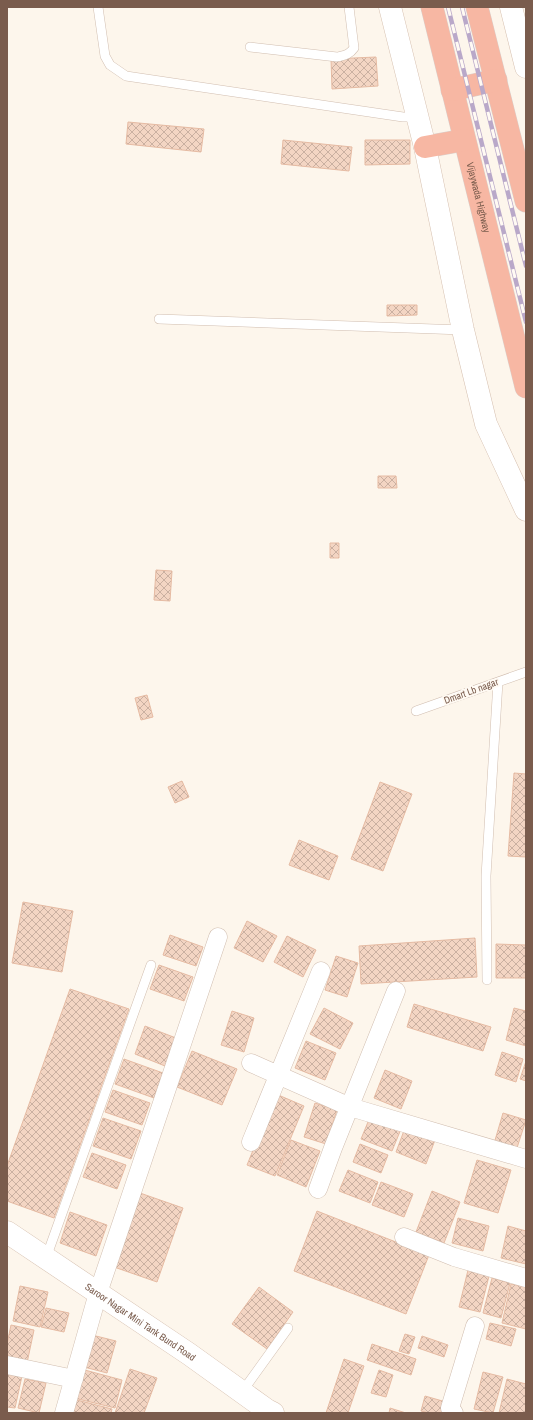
<svg xmlns="http://www.w3.org/2000/svg" width="533" height="1420" viewBox="0 0 533 1420" font-family="'Archivo Narrow',sans-serif">
  <style>
    .building { fill: url(#building-cross-hatch); stroke: #e6bba3 }
    .lines { fill: none; stroke-linecap: round; stroke-linejoin: round }
    .lane-casing { stroke: #d1beb0; stroke-width: 10 }
    .street-casing { stroke: #d1beb0; stroke-width: 19 }
    .secondary-casing { stroke: #d6c0b0; stroke-width: 23 }
    .highway-casing { stroke: #dad1cd; stroke-width: 23 }
    .lane { stroke: #fff; stroke-width: 9 }
    .street { stroke: #fff; stroke-width: 18 }
    .secondary { stroke: #fff; stroke-width: 22 }
    .highway { stroke: #f7b7a3; stroke-width: 22 }
    .rail-casing { stroke: #b9a8c9; stroke-width: 4.5 }
    .rail { stroke: #fffaf3; stroke-width: 3; stroke-dasharray: 9; stroke-linecap: butt }
    .labels { text-anchor: middle; dominant-baseline: central; stroke-width: 3.5; stroke-linejoin: round; paint-order: stroke }
    .street-label { font-size: 10px; fill: #7a5c4d; stroke: #fffaf3 }
  </style>
  <defs>
    <pattern id="building-cross-hatch" width="8" height="8" patternUnits="userSpaceOnUse"><rect width="8" height="8" fill="#f3d5c3"/><path d="M0 0l8 8M0 8l8-8" fill="none" stroke="#cab0a1"/></pattern>
  </defs>
  <rect width="100%" height="100%" fill="#fdf6ec"/>
  <path class="building" d="M376,57L378,86L332,89L331,59Z
    M128,122L204,129L201,152L126,144Z
    M283,140L352,147L349,171L281,164Z
    M365,140H410V164L365,165Z
    M387,305H417V315L387,316Z
    M378,476H396L397,488H378Z
    M330,543H339V558H330Z
    M156,570L172,571L170,601L154,600Z
    M147,695L153,717L141,720L135,698Z
    M514,773L526,774V857L508,856Z
    M182,781L189,797L175,803L168,787Z
    M380,782L412,794L383,871L351,859Z
    M299,840L338,856L329,880L289,865Z
    M23,902L73,911L62,972L12,963Z
    M247,921L277,936L263,962L234,948Z
    M170,935L203,947L196,966L163,955Z
    M287,936L316,950L303,977L274,962Z
    M475,938L477,977L361,984L359,946Z
    M496,944L526,945V978H496Z
    M336,956L358,963L347,997L325,990Z
    M159,965L193,977L184,1001L150,989Z
    M70,989L129,1009L54,1218L7,1201V1166Z
    M414,1004L491,1027L483,1051L407,1027Z
    M324,1008L353,1023L340,1049L310,1034Z
    M514,1008L526,1011V1046L506,1040Z
    M232,1011L254,1018L244,1052L221,1045Z
    M145,1026L176,1038L165,1066L135,1054Z
    M306,1041L336,1053L325,1080L295,1068Z
    M192,1051L237,1069L222,1105L177,1087Z
    M502,1052L523,1059L516,1082L495,1075Z
    M124,1059L163,1073L154,1098L115,1084Z
    M526,1061V1081L520,1079Z
    M385,1070L412,1081L401,1109L374,1098Z
    M113,1090L150,1103L142,1125L105,1112Z
    M276,1094L304,1106L275,1176L247,1165Z
    M315,1103L337,1110L326,1144L304,1137Z
    M503,1113L526,1120L515,1154L493,1147Z
    M370,1117L401,1129L392,1151L361,1139Z
    M103,1118L141,1131L131,1159L93,1146Z
    M405,1128L435,1140L426,1164L396,1152Z
    M291,1140L320,1151L306,1187L277,1175Z
    M360,1144L388,1155L381,1173L353,1162Z
    M92,1153L126,1165L117,1189L83,1177Z
    M477,1160L511,1170L498,1213L464,1203Z
    M348,1170L378,1182L370,1203L339,1191Z
    M381,1182L413,1194L404,1217L372,1205Z
    M432,1191L460,1202L444,1243L416,1232Z
    M140,1193L183,1208L157,1282L114,1267Z
    M317,1211L429,1255L406,1314L294,1271Z
    M70,1212L107,1225L96,1256L60,1243Z
    M458,1218L489,1226L483,1251L452,1243Z
    M508,1226L526,1231V1264L501,1258Z
    M468,1270L489,1276L480,1312L459,1307Z
    M492,1278L510,1283L501,1318L483,1313Z
    M511,1284L526,1287V1329L502,1323Z
    M20,1286L48,1292L40,1327L13,1321Z
    M259,1287L293,1312L267,1349L232,1324Z
    M46,1308L69,1313L64,1332L41,1327Z
    M490,1323L516,1329L511,1346L486,1339Z
    M11,1325L34,1330L27,1363L7,1359V1344Z
    M405,1334L415,1337L409,1354L399,1351Z
    M92,1335L116,1341L107,1373L84,1367Z
    M422,1336L448,1345L444,1357L418,1348Z
    M372,1344L416,1359L411,1375L367,1360Z
    M344,1359L364,1366L348,1413H326Z
    M81,1369L122,1380L115,1408L74,1398Z
    M130,1369L157,1378L144,1413H115Z
    M379,1370L393,1375L386,1397L371,1393Z
    M483,1372L503,1377L493,1413L474,1409Z
    M7,1373L22,1376L15,1408L7,1407Z
    M25,1379L46,1383L39,1413L18,1408Z
    M507,1379L526,1384V1413H499Z
    M425,1396L446,1402L443,1413H429L421,1411Z
    M73,1399L112,1409L111,1413H69Z
    M390,1408L406,1413H389Z"/>
  <g class="lines">
    <g class="lane-casing">
      <path id="lane" d="M98,7L105,56L110,65L126,76L403,117H417
        M250,47L337,57C345,55 349,55 354,48L349,7
        M159,319L463,330
        M416,711L526,672
        M487,980L486,876L498,682
        M46,1258L151,965
        M242,1392L288,1328"/>
    </g>
    <g class="street-casing">
      <path id="street" d="M251,1063L350,1107L526,1159
        M251,1142L321,971
        M318,1189L333,1148L396,991
        M404,1237L454,1257L526,1278
        M7,1365L74,1379
        M64,1413L98,1293L218,937
        M454,1413L450,1408L475,1326"/>
    </g>
    <g class="secondary-casing">
      <g id="secondary">
        <path d="M390,7L425,147L463,330L486,424L526,510"/>
        <path d="M511,7L526,67"/>
        <path id="s1" d="M7,1232L189,1354L267,1410L273,1413"/>
      </g>
    </g>
    <g class="highway-casing">
      <g id="highway">
        <path id="s2" d="M432,7L526,387"/>
        <path d="M477,7L526,201"/>
        <path d="M452,90L496,80"/>
        <path d="M425,147L464,140"/>
      </g>
    </g>
    <use href="#lane" class="lane"/>
    <use href="#street" class="street"/>
    <use href="#secondary" class="secondary"/>
    <use href="#highway" class="highway"/>
    <g class="rail-casing">
      <path id="rail" d="M448,7L526,322
        M462,7L526,266"/>
    </g>
    <use href="#rail" class="rail"/>
  </g>
  <g class="labels">
    <g class="street-label">
      <text stroke="none"><textPath href="#s2" startOffset="196">Vijaywada Highway</textPath></text>
      <text transform="translate(471 691) rotate(-20)">Dmart Lb nagar</text>
      <text stroke="none"><textPath href="#s1" startOffset="161">Saroor Nagar Mini Tank Bund Road</textPath></text>
    </g>
  </g>
  <rect width="533" height="1420" fill="none" stroke="#7a5c4d" stroke-width="16"/>
</svg>
